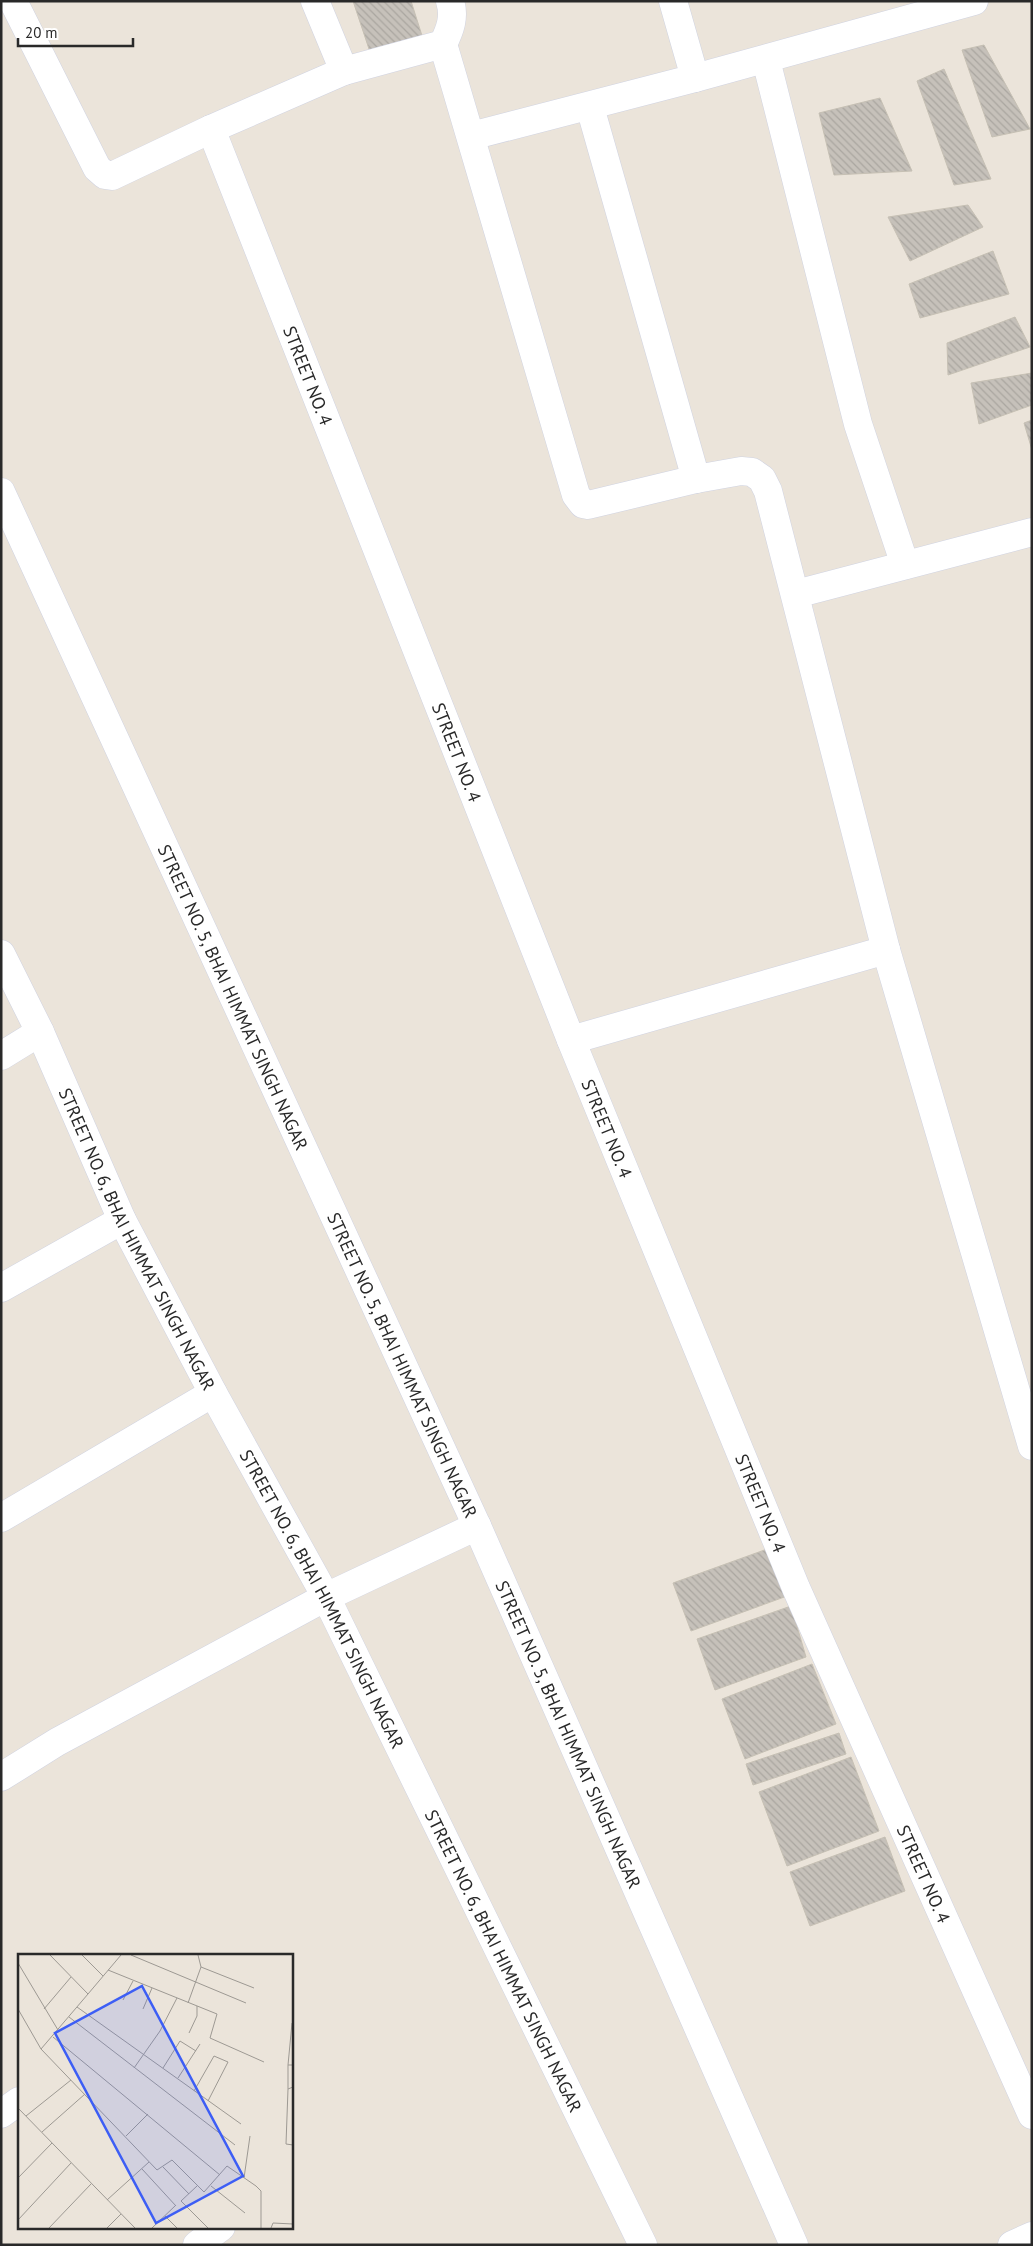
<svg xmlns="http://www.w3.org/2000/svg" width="1033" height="2246" viewBox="0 0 1033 2246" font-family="'PT Sans',sans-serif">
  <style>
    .building { fill: url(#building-back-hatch); stroke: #c6c0b4 }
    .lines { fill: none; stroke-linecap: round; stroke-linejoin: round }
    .minor-casing { stroke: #d0d3e1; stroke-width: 29 }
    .minor { stroke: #fff; stroke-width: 28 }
    .labels { text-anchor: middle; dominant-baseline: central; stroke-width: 4; stroke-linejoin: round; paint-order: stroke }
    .street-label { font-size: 18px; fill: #292929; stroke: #fff }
    .inset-road { fill: none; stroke: #9d9993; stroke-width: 1 }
    .view { fill: #3d5ef5; fill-opacity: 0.15; stroke: #3d5ef5; stroke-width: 2.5 }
    .inset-edge { fill: none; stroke: #292929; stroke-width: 2.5 }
  </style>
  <defs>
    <pattern id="building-back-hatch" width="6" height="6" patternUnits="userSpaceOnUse" patternTransform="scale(1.25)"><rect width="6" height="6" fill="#c6c1ba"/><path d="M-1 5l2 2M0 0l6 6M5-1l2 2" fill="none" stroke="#aaa6a0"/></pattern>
  </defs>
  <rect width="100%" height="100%" fill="#ebe4da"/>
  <path class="building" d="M353,1H411L424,42L372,58Z
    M984,45L1030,129L992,137L962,50Z
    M944,69L991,179L954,185L917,81Z
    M880,98L912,171L834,175L819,113Z
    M968,205L983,227L910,261L888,217Z
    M993,251L1009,294L920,318L909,284Z
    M1015,317L1030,347L948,375L947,343Z
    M1032,373V405L979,424L971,383Z
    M1032,420V450L1024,423Z
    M770,1548L787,1596L691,1631L673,1583Z
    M791,1606L806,1657L715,1690L697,1639Z
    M812,1664L836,1724L745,1759L722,1699Z
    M839,1733L846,1754L753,1785L746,1764Z
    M851,1757L879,1831L787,1866L759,1792Z
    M885,1837L905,1891L810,1926L790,1872Z"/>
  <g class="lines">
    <g class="minor-casing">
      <g id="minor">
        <path d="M13,1L97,168L105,175L112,176L211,129L344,71L443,44L576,495L583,504L588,505L696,479L741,471L752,472L762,479L768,491L886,950L1032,1446"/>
        <path d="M315,1L344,71"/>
        <path d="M443,44C450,30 455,17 450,1"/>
        <path d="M766,60L858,424L905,565"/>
        <path d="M695,78L974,1"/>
        <path d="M590,107L696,479"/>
        <path id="s1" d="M211,129L571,1040L796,1588L1032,2115"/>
        <path d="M471,136L695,78L673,1"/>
        <path id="s2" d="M1,492L477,1526L794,2245"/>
        <path d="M796,594L1032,532"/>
        <path id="s3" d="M1,954L40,1032L122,1220L213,1393L326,1597L643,2245"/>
        <path d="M571,1040L886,950"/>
        <path d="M1,1056L40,1032"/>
        <path d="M1,1288L122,1220"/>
        <path d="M1,1518L213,1393"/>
        <path d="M1,1777L57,1742L326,1597L477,1526"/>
        <path d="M1,2114L19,2101"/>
        <path d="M197,2245L221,2227"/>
        <path d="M1012,2245L1032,2236"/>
      </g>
    </g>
    <use href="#minor" class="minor"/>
  </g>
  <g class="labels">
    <g class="street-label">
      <text stroke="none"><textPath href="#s1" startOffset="265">STREET NO. 4</textPath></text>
      <text stroke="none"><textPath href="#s1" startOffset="670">STREET NO. 4</textPath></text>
      <text stroke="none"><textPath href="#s2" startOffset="556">STREET NO. 5, BHAI HIMMAT SINGH NAGAR</textPath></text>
      <text stroke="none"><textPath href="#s1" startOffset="1075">STREET NO. 4</textPath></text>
      <text stroke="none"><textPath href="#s3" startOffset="316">STREET NO. 6, BHAI HIMMAT SINGH NAGAR</textPath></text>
      <text stroke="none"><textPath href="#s2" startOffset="961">STREET NO. 5, BHAI HIMMAT SINGH NAGAR</textPath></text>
      <text stroke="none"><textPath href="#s1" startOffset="1480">STREET NO. 4</textPath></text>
      <text stroke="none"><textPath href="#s3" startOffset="721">STREET NO. 6, BHAI HIMMAT SINGH NAGAR</textPath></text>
      <text stroke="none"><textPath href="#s2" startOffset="1366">STREET NO. 5, BHAI HIMMAT SINGH NAGAR</textPath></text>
      <text stroke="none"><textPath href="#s1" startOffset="1885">STREET NO. 4</textPath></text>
      <text stroke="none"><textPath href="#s3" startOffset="1126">STREET NO. 6, BHAI HIMMAT SINGH NAGAR</textPath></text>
    </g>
  </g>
  <g transform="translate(18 1954)">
    <rect width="275" height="275" fill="#ebe4da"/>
    <path class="inset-road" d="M32,1L70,40L103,1M64,1L85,22M113,1L228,49M0,9L40,76M183,13L236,34M90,16L199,60L192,84L246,108M105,46L115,27M170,49L183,13L180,1M59,53L223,170M0,55L23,95L70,40M26,55L53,23M125,55L134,34M51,63L217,191M274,69L270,111H275M171,79L179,62V52M35,83L202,221M23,95L139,216L154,206L186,238L209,212L238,232L243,237V274M116,114L142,77L159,44M145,114L162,87L178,97M160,124L182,90M275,133L270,135L268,190L275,191M270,135V111M176,137L196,102L210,108L190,147M0,154L117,274M8,162L53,126M24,178L67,140M108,182L130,160M145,213L171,240M124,215L158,252M0,224L34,189M226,224L232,182M179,232L163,247L190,274M193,232L227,259M89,246L131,208M147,262L159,274M0,266L53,209M31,274L73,230M89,274L103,260M134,274L158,251M253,274L255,269L275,270"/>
    <path class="view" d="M124,32L225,222L138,269L37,79Z"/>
    <rect width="275" height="275" class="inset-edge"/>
  </g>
  <rect width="1033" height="2246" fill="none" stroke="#292929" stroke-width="5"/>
  <path d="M18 38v8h115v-8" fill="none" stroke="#292929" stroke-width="2.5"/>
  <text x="25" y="38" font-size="15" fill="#292929" stroke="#ffffff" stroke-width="4" paint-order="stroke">20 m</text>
</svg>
